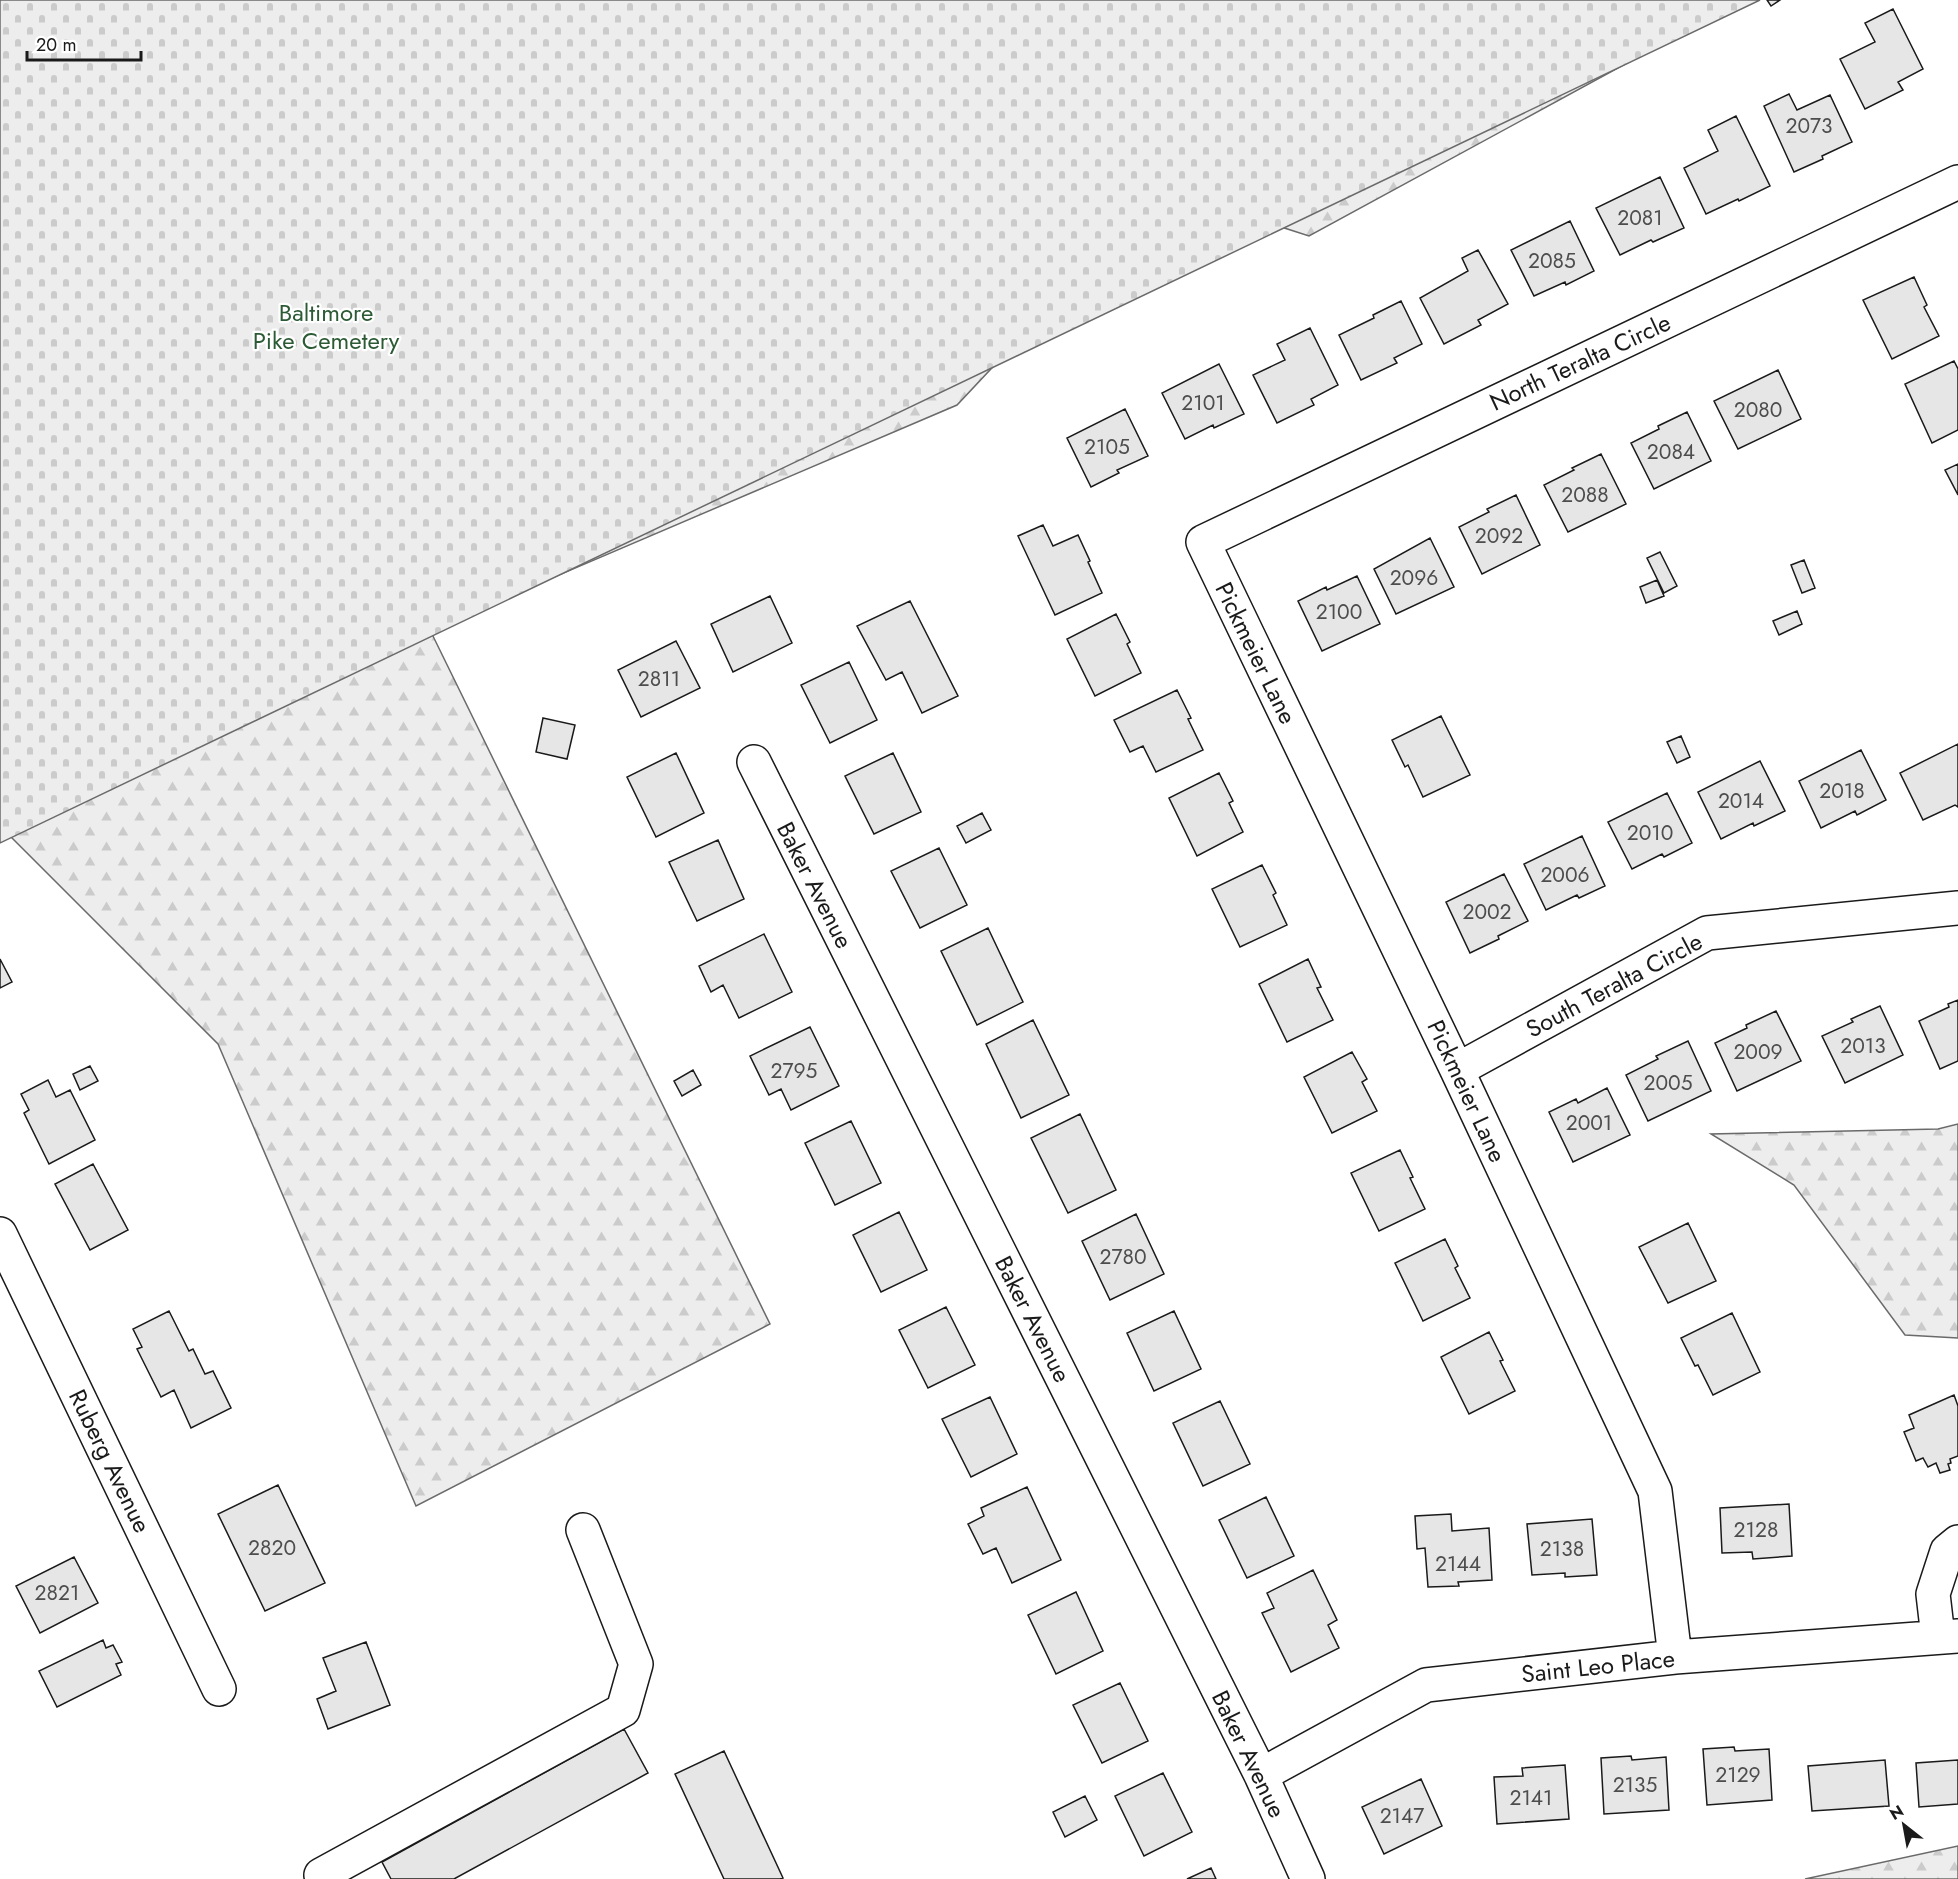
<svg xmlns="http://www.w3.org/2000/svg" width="1958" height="1879" viewBox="0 0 1958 1879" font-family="Jost,sans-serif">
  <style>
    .forest { fill: url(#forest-firs); stroke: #6a6a6a; stroke-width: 1.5 }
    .cemetery { fill: url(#cemetery-stones); stroke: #6a6a6a; stroke-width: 1.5 }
    .building { fill: #e6e6e6; stroke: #1a1a1a; stroke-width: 1.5 }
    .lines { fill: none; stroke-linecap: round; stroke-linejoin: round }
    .minor-casing { stroke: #1a1a1a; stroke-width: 36 }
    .minor { stroke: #fff; stroke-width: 33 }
    .labels { text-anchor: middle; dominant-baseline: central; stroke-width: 4.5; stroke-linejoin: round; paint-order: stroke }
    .number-label { font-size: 21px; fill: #4d4d4d }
    .park-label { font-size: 24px; fill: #2b5a34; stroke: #fff }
    .street-label { font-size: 24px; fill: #1a1a1a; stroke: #fff }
  </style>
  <defs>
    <pattern id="forest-firs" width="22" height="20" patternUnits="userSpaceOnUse" patternTransform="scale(1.5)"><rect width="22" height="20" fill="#ededed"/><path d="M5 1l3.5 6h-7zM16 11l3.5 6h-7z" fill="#cbcbcb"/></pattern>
    <pattern id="cemetery-stones" width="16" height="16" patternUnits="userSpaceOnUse" patternTransform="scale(1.5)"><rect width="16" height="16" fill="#ededed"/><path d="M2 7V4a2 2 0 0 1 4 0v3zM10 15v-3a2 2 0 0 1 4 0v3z" fill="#cbcbcb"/></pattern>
  </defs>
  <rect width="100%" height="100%" fill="#fff"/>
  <path class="forest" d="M0,0L1686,31L1309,236L1161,188L957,405L430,630L770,1324L416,1506L218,1044L0,826Z
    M1958,1124V1338L1905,1335L1794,1185L1711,1134L1938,1129Z
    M1958,1846V1879H1805Z"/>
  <path class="cemetery" d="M0,0H1760L0,843Z"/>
  <path class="building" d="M1767,0H1780L1771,6Z
    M1893,9L1923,69L1898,82L1903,90L1865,109L1840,59L1875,42L1865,23Z
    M1789,94L1797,110L1830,95L1852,142L1822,156L1823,159L1794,172L1764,106Z
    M1736,116L1770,186L1739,201L1738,199L1706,214L1684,168L1718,151L1708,130Z
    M1660,177L1684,228L1653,242L1651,240L1620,255L1596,208Z
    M1570,221L1594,271L1566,285L1565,282L1534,296L1511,250Z
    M1478,250L1508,304L1478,320L1481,325L1444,344L1420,298L1468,271L1462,258Z
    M1914,277L1927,305L1924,307L1939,336L1892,359L1863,300Z
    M1401,301L1422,344L1394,358L1397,363L1361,380L1339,335L1374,318L1373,315Z
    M1310,328L1338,385L1311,399L1314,405L1277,423L1253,375L1285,360L1277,344Z
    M1954,361L1958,369V430L1932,443L1905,384Z
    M1219,364L1244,414L1214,428L1213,425L1185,439L1162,393Z
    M1778,370L1801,419L1738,449L1714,401Z
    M1125,409L1148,456L1117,470L1119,473L1091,487L1067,438Z
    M1687,412L1711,461L1654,489L1631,443L1659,429L1658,426Z
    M1601,454L1626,504L1568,532L1544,485L1574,470L1572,468Z
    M1958,464V495L1945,470Z
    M1516,495L1540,545L1482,574L1459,527L1489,512L1487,509Z
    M1043,525L1053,546L1078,535L1090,561L1088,562L1102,593L1055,615L1018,536Z
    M1430,538L1454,587L1396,614L1374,569Z
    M1660,552L1677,586L1664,593L1647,558Z
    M1804,560L1815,588L1802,593L1791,565Z
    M1357,576L1380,624L1322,651L1298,601L1326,587L1327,590Z
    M1657,580L1664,596L1646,603L1640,587Z
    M770,596L792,643L733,672L711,624Z
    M910,601L958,696L922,713L902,672L886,680L857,626Z
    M1797,611L1802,624L1779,635L1773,621Z
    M1116,614L1130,642L1127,644L1141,673L1095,696L1067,639Z
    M676,641L700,688L641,717L618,670Z
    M849,662L877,720L830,743L801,685Z
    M1177,690L1191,718L1188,719L1203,750L1156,772L1143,746L1130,752L1114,720Z
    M1441,716L1470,775L1423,797L1408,765L1405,767L1392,740Z
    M543,718L575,725L567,759L536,752Z
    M1681,736L1690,757L1677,763L1667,742Z
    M1958,744V807L1955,805L1923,820L1900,773Z
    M1861,750L1886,800L1857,815L1855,811L1821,828L1799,781Z
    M676,753L704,813L656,837L627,777Z
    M893,753L921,812L874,834L845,776Z
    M1760,761L1785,811L1754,826L1753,823L1721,839L1698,792Z
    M1219,773L1233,801L1229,803L1243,832L1197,856L1169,798Z
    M1667,793L1692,843L1664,857L1662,854L1632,869L1608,822Z
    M982,813L991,830L966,843L957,826Z
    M1582,836L1605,886L1579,898L1577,895L1546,910L1524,864Z
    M718,840L744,899L697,921L669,862Z
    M939,848L967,905L920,928L891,871Z
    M1262,865L1276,893L1273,895L1287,925L1240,947L1212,889Z
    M1504,874L1528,921L1498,936L1499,939L1470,953L1446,902Z
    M988,928L1023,1002L977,1025L941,951Z
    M764,934L792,992L739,1018L723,985L711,992L699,966Z
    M0,959L12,982L0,988Z
    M1308,959L1321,987L1317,988L1333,1020L1287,1042L1259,984Z
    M1958,1000V1061L1940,1069L1919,1021L1949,1007L1948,1004Z
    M1880,1006L1903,1055L1845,1083L1822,1036L1853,1022L1851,1019Z
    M1776,1011L1801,1061L1737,1091L1715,1043L1747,1028L1746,1025Z
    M1033,1020L1069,1095L1021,1118L986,1044Z
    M810,1027L839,1086L791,1110L781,1089L769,1095L750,1056Z
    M1688,1041L1711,1091L1648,1121L1626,1075L1658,1059L1656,1056Z
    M1352,1052L1367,1079L1362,1082L1377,1111L1332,1133L1304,1077Z
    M90,1066L98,1081L80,1090L73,1074Z
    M693,1070L701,1085L682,1096L674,1081Z
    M48,1080L56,1097L70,1090L95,1140L49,1164L24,1113L29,1110L21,1094Z
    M1607,1088L1630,1135L1573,1162L1549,1112L1576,1099L1578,1103Z
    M1080,1114L1116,1190L1068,1213L1031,1138Z
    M851,1121L881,1183L835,1205L805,1143Z
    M1400,1150L1413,1177L1410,1178L1425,1209L1379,1231L1351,1173Z
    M93,1164L128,1230L90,1250L55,1184Z
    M899,1212L927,1270L881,1292L853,1235Z
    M1136,1214L1164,1274L1110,1300L1082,1241Z
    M1688,1223L1716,1281L1668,1303L1639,1247Z
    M1445,1239L1458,1266L1455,1268L1470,1298L1423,1321L1395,1263Z
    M946,1307L975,1365L928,1388L899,1330Z
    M169,1311L189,1351L193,1349L205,1374L213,1371L231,1408L191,1428L174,1390L161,1397L137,1349L142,1347L133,1329Z
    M1174,1311L1201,1369L1154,1391L1127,1333Z
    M1732,1313L1760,1372L1713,1395L1698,1365L1695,1366L1681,1338Z
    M1489,1332L1503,1360L1500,1361L1515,1391L1469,1414L1441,1357Z
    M1954,1395L1958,1406V1456L1950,1459L1951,1463L1948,1464L1950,1470L1940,1473L1936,1463L1928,1467L1923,1458L1916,1461L1904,1432L1914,1428L1909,1415Z
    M990,1397L1017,1454L971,1477L942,1419Z
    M1220,1401L1250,1464L1203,1486L1173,1423Z
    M278,1485L325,1583L265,1611L218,1514Z
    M1027,1487L1061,1560L1012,1583L996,1548L983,1554L968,1524L984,1516L981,1508Z
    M1266,1497L1294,1556L1247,1578L1219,1520Z
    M1789,1504L1792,1556L1753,1559L1752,1552L1722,1553L1720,1508Z
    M1451,1514L1452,1531L1489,1528L1492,1580L1458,1582L1459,1586L1428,1587L1425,1548L1417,1549L1415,1516Z
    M1592,1519L1597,1575L1565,1577V1573L1532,1575L1527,1524Z
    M74,1557L98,1603L40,1633L16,1586Z
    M1313,1570L1337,1620L1328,1625L1339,1648L1291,1672L1262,1613L1274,1608L1267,1593Z
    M1076,1592L1103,1651L1056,1674L1028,1615Z
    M103,1640L106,1648L113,1645L122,1662L116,1664L121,1675L57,1707L39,1671Z
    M366,1642L390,1705L328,1729L317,1699L336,1691L323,1658Z
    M1120,1683L1148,1741L1102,1763L1073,1705Z
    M624,1729L648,1773L454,1879H391L382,1862Z
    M1734,1747L1735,1751L1769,1749L1772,1800L1707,1805L1703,1749Z
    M724,1751L783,1878L780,1879H724L675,1774Z
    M1631,1756L1632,1760L1666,1757L1669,1810L1604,1814L1601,1758Z
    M1885,1760L1889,1806L1812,1811L1808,1766Z
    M1958,1760V1804L1919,1807L1916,1763Z
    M1565,1765L1569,1819L1497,1824L1494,1777L1523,1776L1522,1768Z
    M1163,1773L1192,1832L1144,1856L1115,1796Z
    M1421,1779L1442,1826L1384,1854L1362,1807Z
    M1085,1796L1097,1820L1065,1837L1053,1812Z
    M1211,1868L1216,1879H1187Z"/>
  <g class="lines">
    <g class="minor-casing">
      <path id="minor" d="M754,762L1261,1775L1308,1879
        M1457,1070L1707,933L1958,908
        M0,1234L219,1689
        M1938,1637L1933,1594L1947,1551L1958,1542
        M1675,1657L1655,1491L1457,1070L1203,542L1958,182
        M1261,1775L1426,1685L1675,1657L1958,1636
        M323,1879L321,1875L623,1710L636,1664L583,1530"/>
    </g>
    <use href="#minor" class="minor"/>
  </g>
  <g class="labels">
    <g class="number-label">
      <text x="1809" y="126">2073</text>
      <text x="1640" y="218">2081</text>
      <text x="1552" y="261">2085</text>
      <text x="1203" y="403">2101</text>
      <text x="1758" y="410">2080</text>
      <text x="1107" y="447">2105</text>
      <text x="1671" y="452">2084</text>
      <text x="1585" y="495">2088</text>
      <text x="1499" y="536">2092</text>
      <text x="1414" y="578">2096</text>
      <text x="1339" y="612">2100</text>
      <text x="659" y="679">2811</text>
      <text x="1842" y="791">2018</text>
      <text x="1741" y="801">2014</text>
      <text x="1650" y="833">2010</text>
      <text x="1565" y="875">2006</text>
      <text x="1487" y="912">2002</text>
      <text x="1863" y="1046">2013</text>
      <text x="1758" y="1052">2009</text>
      <text x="794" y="1071">2795</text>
      <text x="1668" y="1083">2005</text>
      <text x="1589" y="1123">2001</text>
      <text x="1123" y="1257">2780</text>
      <text x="1756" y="1530">2128</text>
      <text x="272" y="1548">2820</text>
      <text x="1562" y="1549">2138</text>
      <text x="1458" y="1564">2144</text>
      <text x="57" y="1593">2821</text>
      <text x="1738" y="1775">2129</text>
      <text x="1635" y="1785">2135</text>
      <text x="1531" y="1798">2141</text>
      <text x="1402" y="1816">2147</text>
    </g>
    <g class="park-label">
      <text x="326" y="312">Baltimore<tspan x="326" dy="28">Pike Cemetery</tspan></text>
    </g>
    <g class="street-label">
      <text transform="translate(1580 362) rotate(-25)">North Teralta Circle</text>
      <text transform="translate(1256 653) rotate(64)">Pickmeier Lane</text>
      <text transform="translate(815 885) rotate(63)">Baker Avenue</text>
      <text transform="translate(1614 985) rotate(-28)">South Teralta Circle</text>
      <text transform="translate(1467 1091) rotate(65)">Pickmeier Lane</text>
      <text transform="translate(1033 1319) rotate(63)">Baker Avenue</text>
      <text transform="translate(110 1461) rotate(64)">Ruberg Avenue</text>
      <text transform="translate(1598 1666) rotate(-6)">Saint Leo Place</text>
      <text transform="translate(1249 1754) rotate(64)">Baker Avenue</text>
    </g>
  </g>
  <g transform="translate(1904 1825) rotate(329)" stroke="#ffffff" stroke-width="4.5" paint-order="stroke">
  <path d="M0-4.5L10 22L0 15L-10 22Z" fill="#1a1a1a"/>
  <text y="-9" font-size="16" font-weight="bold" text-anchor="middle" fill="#1a1a1a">N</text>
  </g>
  <path d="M27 51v9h114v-9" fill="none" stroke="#1a1a1a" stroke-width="3"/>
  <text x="36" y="51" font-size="18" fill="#1a1a1a" stroke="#ffffff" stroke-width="4.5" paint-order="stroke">20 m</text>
</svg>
